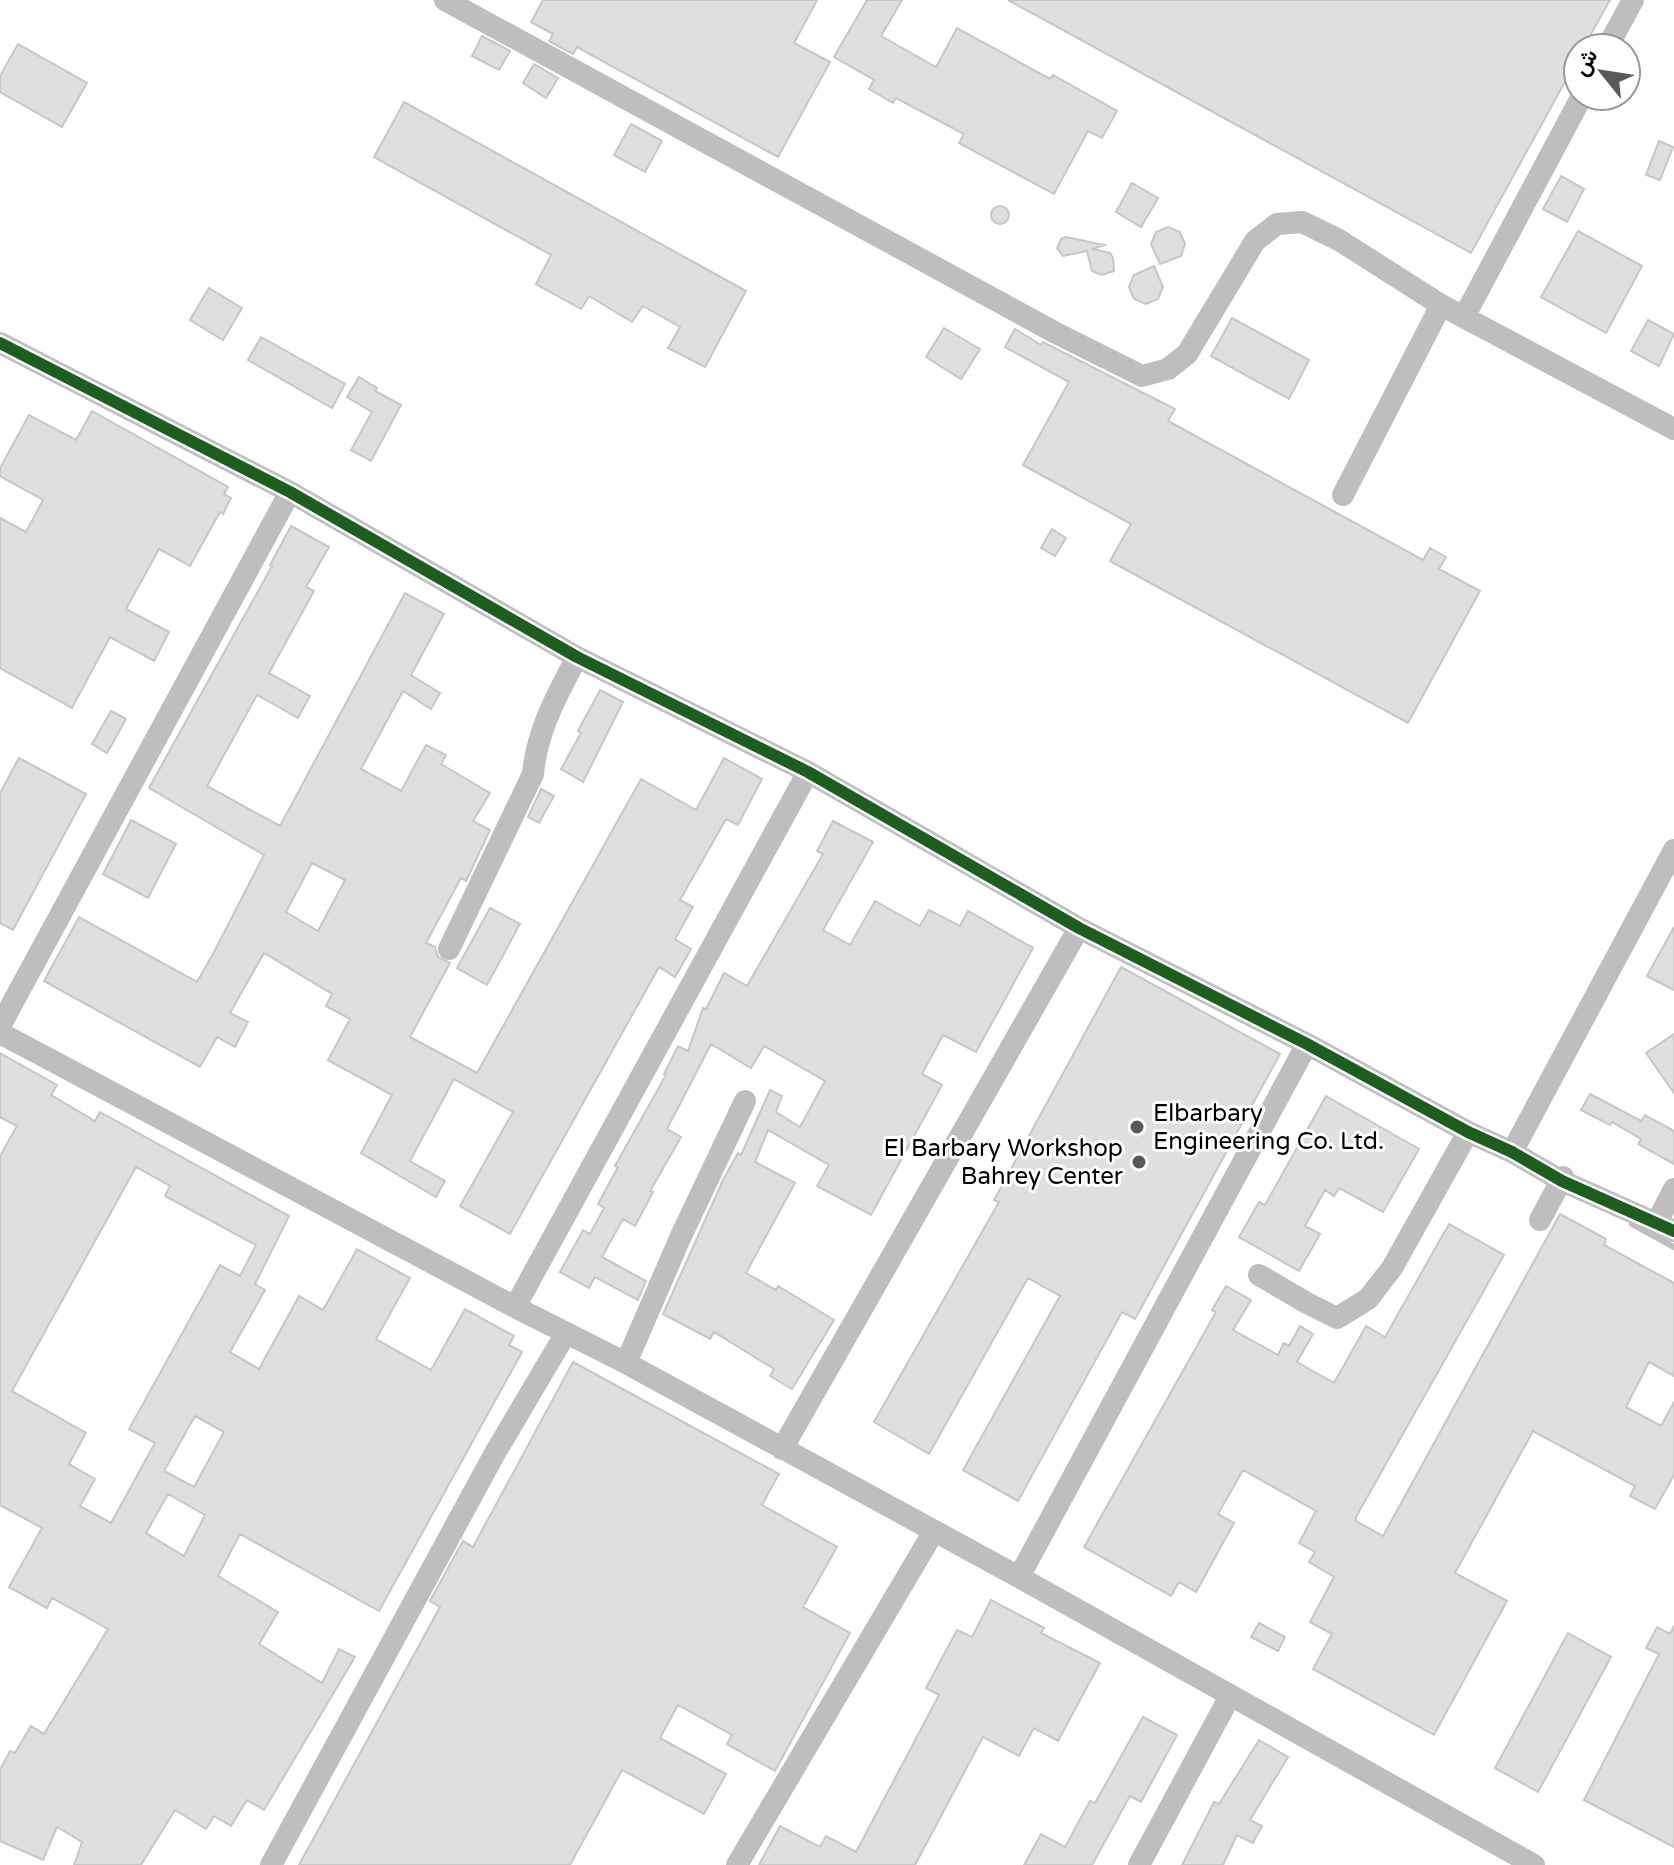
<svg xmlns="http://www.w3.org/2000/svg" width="1674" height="1865" viewBox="0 0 1674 1865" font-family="'Varela Round',Vazirmatn,sans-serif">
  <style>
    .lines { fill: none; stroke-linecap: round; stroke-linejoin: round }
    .stream { stroke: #bfbfbf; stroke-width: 6 }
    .building { fill: #dfdfdf; stroke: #c7c7c7; stroke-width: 2; fill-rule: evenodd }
    .minor { stroke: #bebebe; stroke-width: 22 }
    .minor-bridge { stroke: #bebebe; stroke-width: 22 }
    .cycleway-casing { stroke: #fff; stroke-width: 17 }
    .cycleway { stroke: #1b5e20; stroke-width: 12 }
    .poi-dot { fill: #595959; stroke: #fff; stroke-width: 3 }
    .labels { text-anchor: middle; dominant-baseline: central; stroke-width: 6; stroke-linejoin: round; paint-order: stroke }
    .poi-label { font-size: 24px; fill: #000; stroke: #fff; text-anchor: start }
  </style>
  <rect width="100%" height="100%" fill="#fff"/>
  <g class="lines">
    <path class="stream" d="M1632,1224L1674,1247"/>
  </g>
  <path class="building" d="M543,0H817L794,43L830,62L778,157L577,47L573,54L549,41L553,34L531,22Z
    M867,0H902L881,36L936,67L957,28L1050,79L1053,75L1117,111L1102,138L1088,131L1054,194L959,143L964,134L896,98L893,103L869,89L874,80L834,57Z
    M1008,0H1610L1583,48H1578V58L1471,253Z
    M482,36L510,51L499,70L472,56Z
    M18,44L87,83L62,127L0,92V76Z
    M534,64L558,78L546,98L523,83Z
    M404,102L746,291L705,367L668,348L680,327L643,306L632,322L589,296L581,309L536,284L551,255L374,157Z
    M631,124L662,141L645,172L614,155Z
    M1659,141L1673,147L1660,180L1646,175Z
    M1561,176L1584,189L1567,222L1543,209Z
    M1132,183L1158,198L1141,227L1116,212Z
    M991 215a9 9 0 1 1 18 0a9 9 0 1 1-18 0Z
    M1168,227L1180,232L1185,244L1181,256L1160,264L1151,244L1156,232Z
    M1578,231L1642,266L1606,333L1541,297Z
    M1066,237L1104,245L1093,249L1110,253L1113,258L1114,271L1102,275L1092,271L1087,251L1063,256L1057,248L1061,239Z
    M1154,266L1163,287L1158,299L1146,304L1134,299L1129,287L1134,275Z
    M209,288L242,308L223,340L190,320Z
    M1232,318L1309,360L1289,399L1211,356Z
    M1648,320L1674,334L1659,366L1631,351Z
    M944,328L980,349L961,379L926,357Z
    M1015,329L1041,345L1043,342L1175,409L1168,421L1423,560L1430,548L1446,557L1439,569L1480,591L1408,723L1110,561L1131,524L1023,465L1069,382L1005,347Z
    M261,337L345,384L332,408L248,360Z
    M359,377L377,388L375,391L401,405L371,461L351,450L372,412L347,397Z
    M92,411L228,487L224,494L231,498L223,514L220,512L190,566L159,549L126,609L169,632L154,661L110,637L72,708L0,668V518L26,532L43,500L0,476V468L29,415L76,440Z
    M291,526L329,547L306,587L314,591L269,673L310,696L298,718L257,695L207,786L280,826L405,593L444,614L411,675L440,693L431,709L403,691L361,769L401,791L426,745L446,755L441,764L490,793L473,821L490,830L466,881L461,878L426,943L435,947L438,957L450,963L410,1037L477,1073L641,779L696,810L724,758L762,779L738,825L726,819L680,900L693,907L675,939L691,949L675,977L659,967L510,1234L460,1206L513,1112L454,1079L410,1161L445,1181L436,1197L361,1153L392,1095L328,1060L350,1019L326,1006L332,994L264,953L230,1013L248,1022L235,1047L217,1037L200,1067L44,981L79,917L197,982L214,952L264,855L149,788L272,566L270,565ZM312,863L345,880L318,931L286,912Z
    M1052,529L1066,538L1055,556L1041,548Z
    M600,690L623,702L583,782L561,769L581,733L578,731Z
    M111,711L126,719L107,753L92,744Z
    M19,758L86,794L13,930L0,923V793Z
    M541,789L554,796L539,823L528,817Z
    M131,820L176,844L148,898L103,874Z
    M833,821L873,842L823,930L850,945L875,901L920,926L929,910L960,926L968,911L1033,948L976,1052L943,1035L922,1074L942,1085L871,1215L817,1186L829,1165L768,1130L755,1162L795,1183L746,1273L776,1290L778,1286L834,1320L792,1389L770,1376L774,1369L714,1332L710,1339L663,1314L723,1180L738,1153L741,1155L770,1090L782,1096L776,1112L800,1127L825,1081L764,1046L751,1068L711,1044L667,1129L681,1137L650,1191L653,1192L635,1226L623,1219L602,1257L646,1281L638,1300L595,1277L589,1288L560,1272L583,1230L590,1234L604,1208L598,1204L618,1167L615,1166L666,1075L664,1074L678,1046L688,1051L703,1008L706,1009L724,973L747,986L823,854L817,851Z
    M490,908L520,924L487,985L457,968Z
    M1674,927V990L1647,976Z
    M1121,967L1280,1054L1135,1319L1122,1312L1018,1501L963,1470L1060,1296L1028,1278L929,1454L874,1422L999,1202L994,1200Z
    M1674,1034V1093L1646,1053Z
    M0,1053L57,1085L51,1095L95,1121L100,1112L289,1216L255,1284L265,1290L230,1352L259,1369L299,1296L323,1310L357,1249L410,1278L376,1339L431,1370L465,1309L514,1336L509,1345L522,1352L379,1611L240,1534L218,1576L278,1612L259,1644L322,1683L339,1649L355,1657L264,1810L247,1800L231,1826L214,1816L206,1829L175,1810L141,1865H74L82,1842L57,1827L43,1860L0,1841V1770L10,1751L15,1753L31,1726L44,1734L108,1629L52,1598L47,1608L9,1587L42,1528L0,1505V1156L17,1126L0,1117ZM136,1167L170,1186L165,1196L256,1245L240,1276L220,1265L129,1429L155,1443L111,1523L80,1506L95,1479L69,1464L86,1433L12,1391ZM195,1416L224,1432L194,1487L164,1471ZM168,1494L205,1515L184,1556L146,1533Z
    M1590,1094L1641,1121L1645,1115L1674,1131V1164L1638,1144L1641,1139L1612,1122L1610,1125L1581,1110Z
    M1326,1096L1419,1149L1383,1212L1339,1188L1334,1196L1325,1190L1305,1226L1320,1234L1299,1271L1239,1237L1259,1202L1265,1205Z
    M1560,1214L1606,1239L1604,1245L1674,1283V1376L1649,1362L1626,1407L1661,1426L1674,1402V1475L1655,1509L1630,1496L1635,1486L1533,1431L1455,1573L1507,1601L1434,1735L1313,1669L1332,1634L1310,1622L1334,1577L1309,1562L1315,1552L1299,1543L1316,1511L1243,1470L1218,1514L1234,1523L1196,1592L1179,1582L1171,1596L1084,1547L1216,1312L1212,1310L1226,1286L1251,1300L1233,1330L1278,1355L1284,1343L1289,1346L1300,1326L1313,1334L1297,1362L1334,1383L1366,1326L1385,1337L1449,1224L1504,1255L1356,1517V1521L1383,1536Z
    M573,1362L779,1474L762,1505L837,1547L803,1607L850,1633L775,1771L727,1744L732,1735L678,1705L660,1738L726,1774L704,1814L622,1770L570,1865H299L440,1607L430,1601L463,1541L473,1547Z
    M991,1600L1044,1628L1041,1633L1100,1663L1058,1741L1034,1728L1019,1756L983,1737L915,1865H759L780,1826L820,1847L826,1836L856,1852L939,1695L926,1688L957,1630L972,1637Z
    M1259,1623L1285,1637L1278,1651L1251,1637Z
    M1674,1626V1847L1584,1800L1659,1654L1646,1648L1657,1627L1670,1634Z
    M1568,1633L1611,1657L1538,1792L1495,1768Z
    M1143,1717L1177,1735L1141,1802L1130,1796L1092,1865H1024L1041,1834L1065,1847L1090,1801L1095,1803Z
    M1259,1740L1288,1757L1250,1820L1262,1826L1253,1843L1237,1835L1223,1865H1182L1214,1802L1219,1804Z"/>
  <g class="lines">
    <path class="minor" d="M445,0L1056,333L1142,376L1168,369L1187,354L1255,241L1277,224L1302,222L1339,240L1441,305L1674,429
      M1607,48L1633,0
      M1464,317L1582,96
      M0,343L290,492L577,657L808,772L1079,928L1307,1044L1468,1132L1512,1152L1562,1181L1674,1231
      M1343,495L1441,305
      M449,949L533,774C537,730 557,695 577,657
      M0,1026L290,492
      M0,1033L515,1307L626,1363L1019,1577L1307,1044
      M1512,1152L1674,850
      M1657,1222L1674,1189
      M1259,1275L1307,1303L1337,1318L1368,1299L1392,1268L1468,1132
      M515,1307L808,772
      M626,1363L681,1236L745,1101
      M782,1449L1079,928
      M1019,1577L1534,1865
      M271,1865L495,1453L566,1333
      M737,1865L934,1531
      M1139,1865L1230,1696"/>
    <path class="minor-bridge" d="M1540,1220L1563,1177"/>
    <g class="cycleway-casing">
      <path id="cycleway" d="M0,343L290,492L577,657L808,772L1079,928L1307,1044L1468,1132L1512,1152L1562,1181L1674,1231"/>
    </g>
    <use href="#cycleway" class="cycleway"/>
  </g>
  <g class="poi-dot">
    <circle cx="1137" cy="1127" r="8"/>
    <circle cx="1139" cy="1162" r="8"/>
  </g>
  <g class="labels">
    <g class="poi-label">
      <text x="1153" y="1113">Elbarbary<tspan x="1153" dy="28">Engineering Co. Ltd.</tspan></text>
      <text x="1123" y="1148" text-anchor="end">El Barbary Workshop<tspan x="1123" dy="28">Bahrey Center</tspan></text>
    </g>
  </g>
  <g transform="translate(1602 72) rotate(300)"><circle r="38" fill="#ffffff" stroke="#999999" stroke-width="2"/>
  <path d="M0-6L14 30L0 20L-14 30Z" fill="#595959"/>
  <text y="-12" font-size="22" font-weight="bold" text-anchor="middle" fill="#000000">ش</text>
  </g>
</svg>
